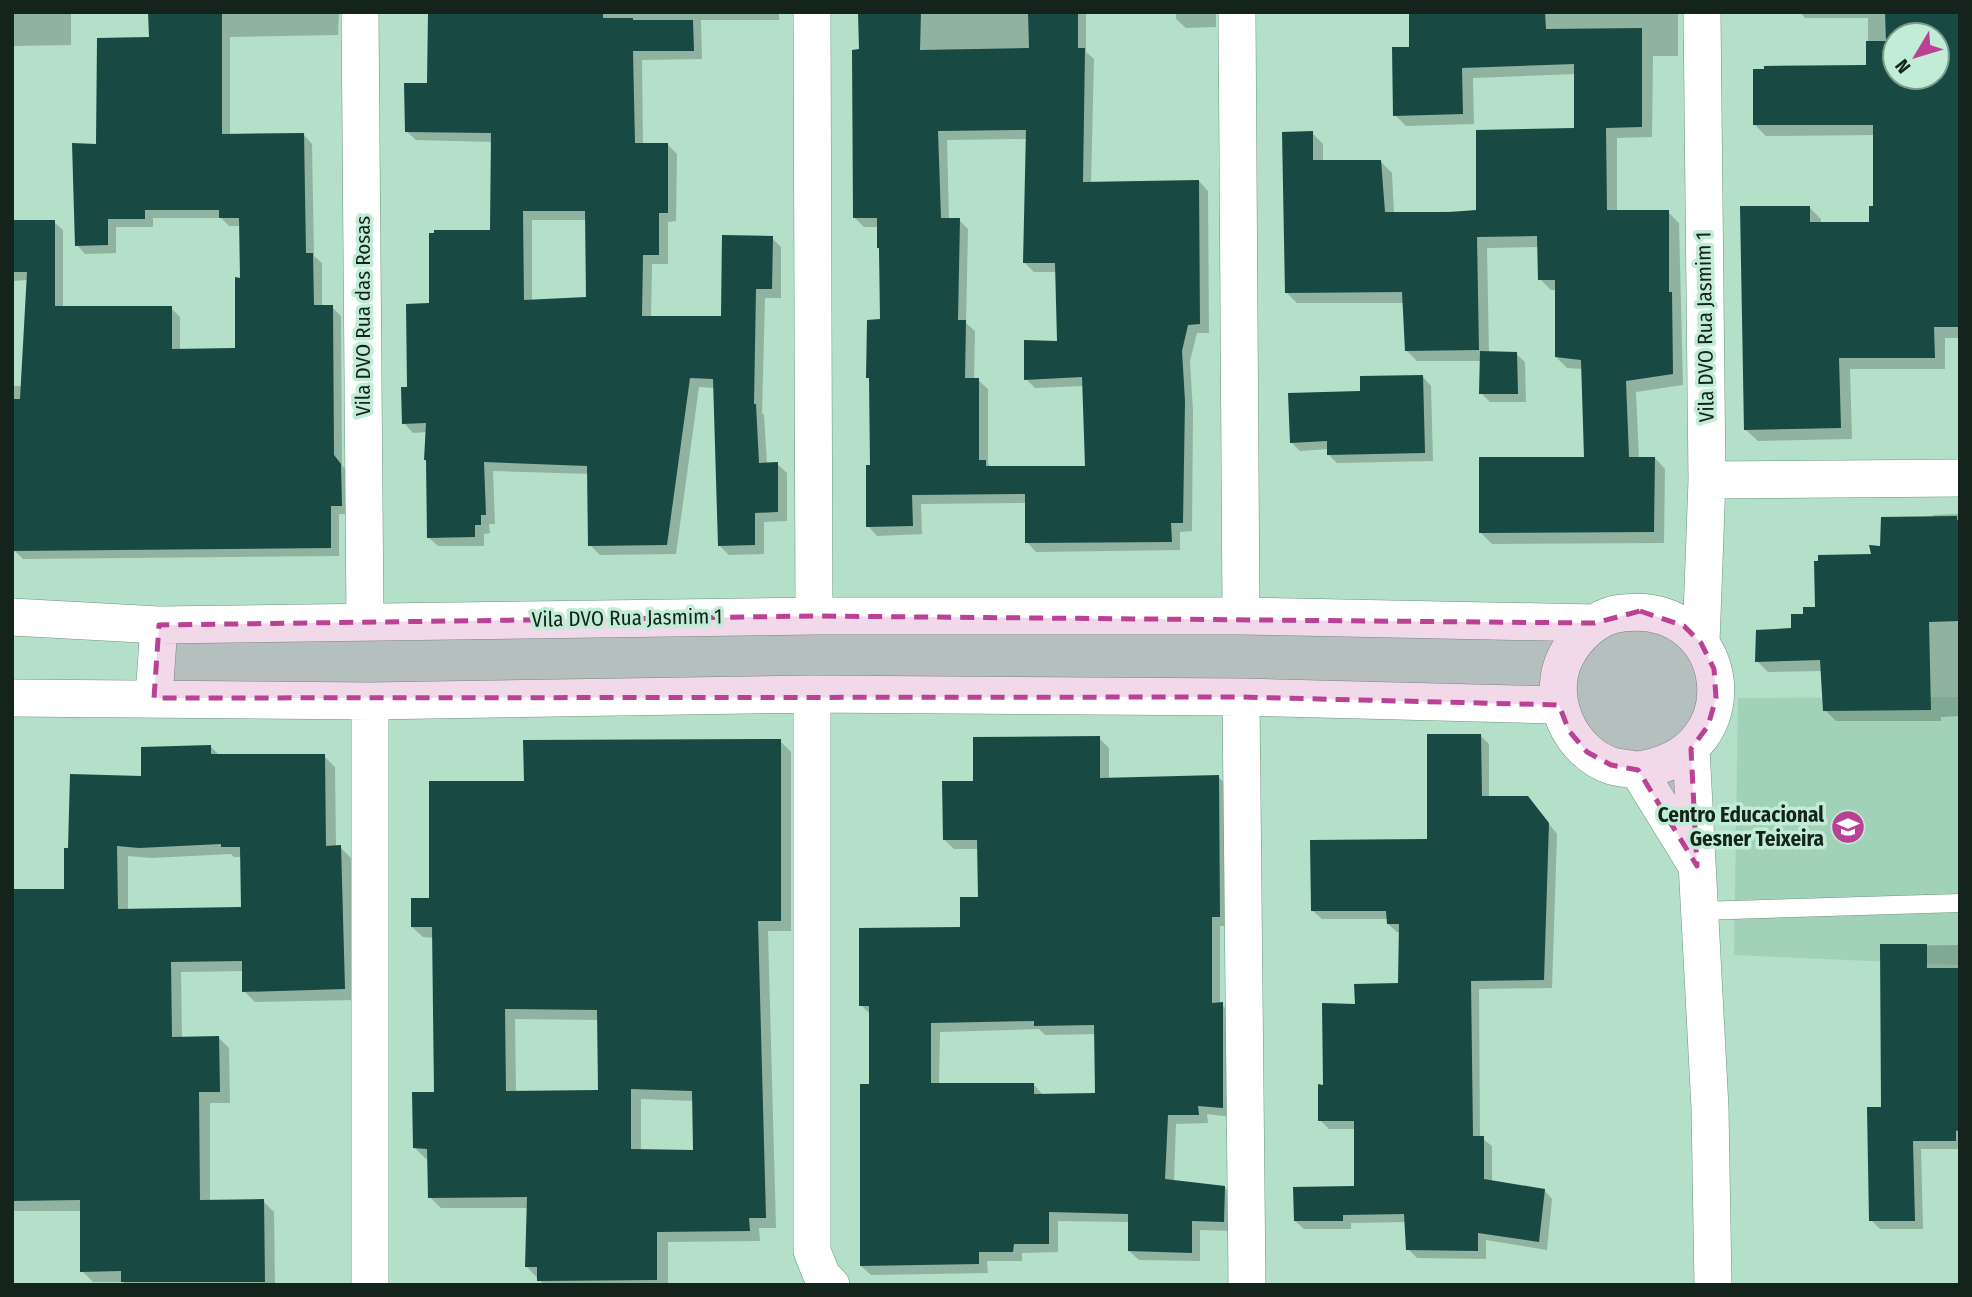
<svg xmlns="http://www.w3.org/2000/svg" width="1972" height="1297" viewBox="0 0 1972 1297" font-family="'Fira Sans Condensed',sans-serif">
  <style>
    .built { fill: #a1d2b8 }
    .shadow { fill: #0003; fill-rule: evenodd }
    .building { fill: #184942; fill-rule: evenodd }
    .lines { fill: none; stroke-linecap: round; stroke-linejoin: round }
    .lane-casing { stroke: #6d9580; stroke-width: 19 }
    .street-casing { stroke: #6d9580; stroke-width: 38 }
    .lane { stroke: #fff; stroke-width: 18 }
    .street { stroke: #fff; stroke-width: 37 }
    .marked { fill: #ba4195; fill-opacity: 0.2; stroke: #ba4195; stroke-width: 5; stroke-dasharray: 14 9; stroke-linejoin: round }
    .labels { text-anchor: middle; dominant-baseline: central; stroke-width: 7; stroke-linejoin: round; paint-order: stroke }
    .street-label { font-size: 21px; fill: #14241c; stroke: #c1ecd5 }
    .poi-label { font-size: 21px; font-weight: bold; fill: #14241c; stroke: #c1ecd5; text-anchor: end }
  </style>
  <rect width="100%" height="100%" fill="#b4dfc8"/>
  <path class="built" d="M1960,697V965L1734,955L1738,698Z"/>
  <path class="shadow" d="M12,12H71V45L12,46Z
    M150,12H339L338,35L230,37V136L304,135L312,144L314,256L322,263V307H332L341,316L342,465L349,474L350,514H339V556L23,559L14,550L12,386H23L28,280L12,281V222H54L63,230V308H171L180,317V350H237L241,280L240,226H229L221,218H153V227H116V253L85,254L77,245L98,145L151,39Z
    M430,12H779V20H701L702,59L642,60L643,145L667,144L677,154L676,221L668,222V264H652L651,318H723L772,238L781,247V298H765L762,413L764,415L767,464H777L787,473V521L764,522V554L729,555L719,545L715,388L699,387L676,554L600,555L590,545L589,474L493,471L495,524H489L490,533L484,534V546H438L428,537L427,432L413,433L404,423L431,305L492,232L493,142L416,140L406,131L429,85ZM532,220H587L588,299L532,301Z
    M860,12H1086V52L1094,59L1091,183L1199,181L1208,191L1209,333H1197L1190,361L1193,411L1192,531L1180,532V550L1036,552L1027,542V503L921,504L922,534L877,536L868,526L881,321L879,227H864L855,218ZM1028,139L1025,263L1034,272H1057L1059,343L1026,379L1035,388L1084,386L1086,468H992L988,464V389L978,380H974L975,331L966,323L968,229L959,220H949L947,140Z
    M1176,12H1216V27L1186,28L1176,19Z
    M1411,12H1678V56H1653L1652,137L1617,138V212H1668L1679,223L1683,385L1636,392L1639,459L1655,458L1665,469L1664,543L1492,544L1481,533L1586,459L1583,369L1567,368L1556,357L1557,290H1551L1540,279L1539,247L1487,248L1489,353L1516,354L1525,362L1526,402H1490L1481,393V361H1417L1406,350L1404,303H1297L1286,292L1312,133L1323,144V162H1381L1392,173L1394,213L1478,211L1576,130V74L1473,78L1474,124L1406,126L1395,115L1411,49Z
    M1800,12H1960V338H1945V369H1850L1852,439L1758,441L1746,430L1810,208L1821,219V224H1871L1875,208V135L1766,136L1754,124L1868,66V18H1805ZM1895,35H1937V77H1895Z
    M1423,377L1431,386L1433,461L1337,463L1328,454V449L1300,451L1291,442L1361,393Z
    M1960,514V716L1941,717V721H1836L1825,710L1823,671L1768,672L1757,661L1793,630L1805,615L1817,609L1882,547L1934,518L1933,515Z
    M1480,735L1489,744V798H1528L1557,834L1552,988L1479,989L1480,1137L1492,1146V1182L1544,1190L1552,1199L1547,1250L1486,1240V1259L1417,1258L1408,1249L1406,1222L1351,1223V1229H1304L1295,1221L1356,1188V1129H1329L1320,1120L1356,1005L1400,985V932H1397L1388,924V919H1322L1313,911L1428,841Z
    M1099,738L1109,748V780L1218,777L1228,786V926H1220V1004L1232,1013V1117L1207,1114L1208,1123L1176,1124L1174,1182L1224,1187L1234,1197L1233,1231L1200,1230V1261L1139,1260L1129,1251V1222L1058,1221V1252L1022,1253V1261H987L988,1273L871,1275L861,1266L870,1086L871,1015L861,1005L962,929L979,899V849H954L945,840L974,782ZM1039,1029L1045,1035L1096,1034V1095L1044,1096L1034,1085H939L940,1032Z
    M780,741L791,752V931H768L776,1228H759L760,1241L668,1242V1285H544L526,1266L529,1208H441L430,1197L429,1159H426L415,1148L436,1093L434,938L423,937L412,927L431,899L526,783ZM515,1019L599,1020L600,1092H516ZM641,1099L694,1101L695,1151H641Z
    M210,746L220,756H324L335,767L336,847H340L351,858L355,1000L255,1002L244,991V971L181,972L182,1039L218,1037L229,1048L230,1103H210V1201H263L274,1212L275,1285H126L123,1282H93L82,1271V1211H15L12,1209V891H66L70,850L142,778ZM231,854L234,857H242L243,909L128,910V856L151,858Z
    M1960,945V1149H1921L1923,1229H1880L1871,1220L1882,1109V946Z"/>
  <path class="building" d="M148,12H222V134L304,133L306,253H313L314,305H333L334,455L341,464L342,506H331V548L12,551V399H20L27,272H12V220H55V306H172V349L235,348V277L240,278L239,218H219V210H145V219H108V245L75,246L72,143L96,144L97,38L149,37Z
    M428,12L603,13V18H633V20H693L694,51H633L635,143H668V213H659V255H643L642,316H721L722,235L773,236L772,289H756L754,404H756L759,463L778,462V512L755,513V545L718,546L713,379L690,378L667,545L588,546L587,466L484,462L486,515H481V525H475V537L427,538L426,460H424L426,423L402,424L401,387H407L406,304L429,303V233H434V230H490L491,133L405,132L404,83H427ZM523,211H585L586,297L524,300Z
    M858,12H921L920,50L1029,48L1028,12H1078V48H1085L1083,182L1199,180L1200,324L1188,325L1182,351L1185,401L1183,523H1171L1172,542L1025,543V494L912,495L913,526L866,527V465H870L869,378H866L867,320L880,319L879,248H877V218H853L852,50L859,49ZM1026,130L1023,263H1055L1057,341L1024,340V380L1082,377L1085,466H986V460H979V378H965L966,320H958L960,218H941L938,131Z
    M1409,12H1545L1546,29L1642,28V127L1606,128L1607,210H1669V292H1672L1673,374L1626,381L1629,457H1655L1654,532L1479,533V457H1584L1581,360L1555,357V280H1538L1537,236L1477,237L1479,350L1405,351L1402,292L1285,293L1282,132L1313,131V160H1381L1385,212H1450L1476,210V130L1574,128V64L1462,68L1463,114L1393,116L1392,47H1409Z
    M1885,12H1960V327H1934L1935,358H1839L1841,428L1744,430L1740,206H1810V222H1869V206H1873V125H1753V69H1764V66L1866,65V41H1886ZM1895,35H1937V77H1895Z
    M1480,351L1517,352L1518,394H1479Z
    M1423,375L1425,453L1327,455V441L1290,443L1288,393L1360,391V376Z
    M1957,516V520H1960V621L1929,622L1931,710L1823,711L1820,660L1755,662L1756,630L1791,628V614H1803V607H1815L1814,561H1818V555L1871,554L1869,545L1880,546L1881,517Z
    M1427,734H1481L1482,796H1528L1549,823L1544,980L1471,981L1473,1136H1484V1179L1545,1189L1539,1242L1478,1233V1251L1406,1250L1404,1214L1343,1215V1221H1294L1293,1187L1354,1186V1121H1318V1084L1323,1085L1322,1003L1355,1004L1354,984L1398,983L1399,924H1387L1386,911H1311L1310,840L1427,839Z
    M1100,736V778L1219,775L1220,917H1212V1003L1223,1002V1108L1198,1106L1199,1115H1168L1165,1179L1225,1186L1224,1222L1192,1221V1253L1128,1251V1214L1049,1212V1244H1014L1013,1252H979V1264L860,1266V1084H869V1006H859V928L960,927V897H978L977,840H943L942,781H973V737ZM1034,1021V1026L1094,1025L1095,1093L1034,1094V1083H931V1023Z
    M781,739V921H758L766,1218H749L750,1231L657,1232V1280L537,1281V1267H525L527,1197L428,1198L427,1149L413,1148L412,1092H434L432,927H411V898H429V781H524L523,740ZM505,1009L597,1010L598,1090L506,1091ZM631,1089L692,1091L693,1150L631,1149Z
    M211,745V754H325L326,846L341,845L345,989L242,992V961L171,962L172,1037L219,1036L220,1092H199L200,1200L264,1199L265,1282H121V1271L80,1272V1200L12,1201V889H64V848H68L70,774L141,776V747ZM221,844V847H240L241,907L118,909L117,846L139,848Z
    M1880,944H1927V968H1960V1130L1956,1131V1141H1913L1915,1221H1869L1867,1107H1881Z"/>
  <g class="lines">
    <g class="lane-casing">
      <path id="lane" d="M1699,911L1960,903"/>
    </g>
    <g class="street-casing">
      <path id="street" d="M360,12L365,621
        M812,12L814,616
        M1237,12L1241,616
        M1707,480L1960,478
        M12,617L159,625L814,616H1241L1595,623
        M1701,643L1707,480L1702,12
        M812,694V1251L822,1276L831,1285
        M1241,697L1247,1285
        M12,698L370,701L812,694L1241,697L1559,705
        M154,698L159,625
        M1691,749L1710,1108L1713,1285
        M1638,770C1754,755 1733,600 1623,613C1598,615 1577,635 1566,656C1545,696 1569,752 1612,766C1620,768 1630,769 1638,770L1697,866
        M370,1285V701"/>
    </g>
    <use href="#lane" class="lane"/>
    <use href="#street" class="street"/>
  </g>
  <path class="marked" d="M1640,611L1684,626L1701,643L1714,669L1716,698L1708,726L1691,749L1697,866L1638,770L1611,765L1587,752L1569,731L1559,705L1241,697L154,698L159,625L814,616L1595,623Z"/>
  <defs>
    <g id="school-disc" transform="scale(1.75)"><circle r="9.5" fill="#ba4195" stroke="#c1ecd5"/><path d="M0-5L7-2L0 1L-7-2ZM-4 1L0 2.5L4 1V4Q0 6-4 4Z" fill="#fff"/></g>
  </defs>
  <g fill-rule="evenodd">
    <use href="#school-disc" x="1848" y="827"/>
  </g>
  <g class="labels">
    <g class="street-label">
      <text transform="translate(363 316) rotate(-90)">Vila DVO Rua das Rosas</text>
      <text transform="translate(1705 327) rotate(-91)">Vila DVO Rua Jasmim 1</text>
      <text transform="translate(627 618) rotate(-1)">Vila DVO Rua Jasmim 1</text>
    </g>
    <g class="poi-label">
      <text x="1824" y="815">Centro Educacional<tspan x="1824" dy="24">Gesner Teixeira</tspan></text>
    </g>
  </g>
  <rect width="1972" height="1297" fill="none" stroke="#14241c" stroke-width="28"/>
  <g transform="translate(1916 56) rotate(232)"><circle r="33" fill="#c1ecd5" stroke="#7c9c8b" stroke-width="2"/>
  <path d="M0-5L12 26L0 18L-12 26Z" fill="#ba4195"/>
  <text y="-10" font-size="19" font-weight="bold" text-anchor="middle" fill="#14241c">N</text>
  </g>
</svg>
